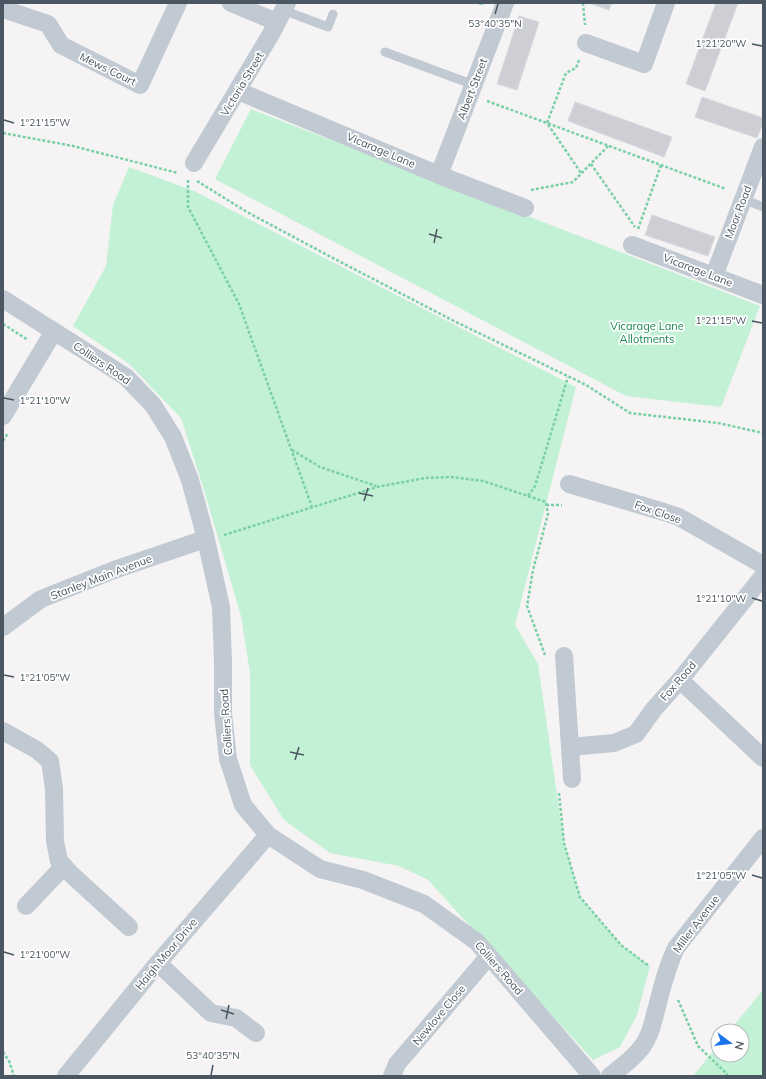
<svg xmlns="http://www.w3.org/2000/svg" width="766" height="1079" viewBox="0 0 766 1079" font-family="Mulish,sans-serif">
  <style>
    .green { fill: #c3f1d5 }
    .building { fill: #cdcfd5; stroke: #d7d9de }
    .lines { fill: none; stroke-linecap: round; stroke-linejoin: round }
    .path { stroke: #7ad0a6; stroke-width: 2.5; stroke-dasharray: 3 2; stroke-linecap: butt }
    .service { stroke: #c1cad2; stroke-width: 9 }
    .minor { stroke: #c1cad2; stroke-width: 18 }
    .ticks { fill: none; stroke: #4a5661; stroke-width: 1.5 }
    .labels { text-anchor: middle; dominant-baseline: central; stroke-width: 3.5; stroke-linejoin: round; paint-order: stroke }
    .street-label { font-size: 11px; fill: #4a5661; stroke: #fff }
    .park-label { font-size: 11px; fill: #17864f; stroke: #fff }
    .ticks-label { font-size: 10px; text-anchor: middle; fill: #4a5661; stroke: #fff; stroke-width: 3.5; stroke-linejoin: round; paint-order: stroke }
  </style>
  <rect width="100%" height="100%" fill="#f5f3f3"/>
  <path class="green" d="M251,109L760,306L721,407L626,396L215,179Z
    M129,167L194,191L576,387L515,625L538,664L564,843L580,897L621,945L650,966L637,1015L620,1047L593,1060L428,880L399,866L330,853L284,820L250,765V673L241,616L204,490L181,418L128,363L73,326L106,266L113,205Z
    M763,990V1076H693L718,1045V1055H742V1031H729Z"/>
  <path class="building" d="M589,3H612L609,10Z
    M716,3H738L705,91L686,84Z
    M519,16L539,22L517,90L497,84Z
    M702,97L763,118V123L757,138L695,117Z
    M575,102L672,137L664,157L568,121Z
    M652,215L715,237L708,256L645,235Z"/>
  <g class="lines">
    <path class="path" d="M479,3L484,5
      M583,3L585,25
      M579,60L576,68L566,73L547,123L581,173
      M487,101L726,189
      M3,133L73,146L178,173
      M591,164L635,227
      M188,180V207L239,304L312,507
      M197,181L247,212L331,257L454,321L586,385L630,413L718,423L763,433
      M531,190L573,182L608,146
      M638,229L661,165
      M3,324L28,340
      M3,441L8,433
      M292,450L320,467L376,486
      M528,496L546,502L548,514L533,570L527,606L545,655
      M546,505H562
      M224,535L377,487L425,478L451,477L483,481L528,496L535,486L568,377
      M559,793L564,843L580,897L621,945L649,966
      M678,1000L698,1046L727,1074V1076
      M3,1052L9,1061L14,1076"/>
    <path class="service" d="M283,10L328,27L333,14
      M385,52L474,85
      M743,199L763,207"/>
    <path class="minor" d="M231,3L277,22
      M3,9L48,24L61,45L140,85L178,3
      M586,43L644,64L666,3
      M238,91L439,175L525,208
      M194,163L271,34L287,3
      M439,175L505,3
      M632,245L763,295
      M714,276L763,147
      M3,299L126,377L153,405L173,437L190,480L205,535L221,607L223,662V713L228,759L243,805L268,835L320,869L363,880L424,904L477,942L592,1076
      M3,416L54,331
      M569,484L664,512L679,517L763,565
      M3,627L41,599L114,570L205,539
      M564,656L570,747
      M680,680L763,758
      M3,731L37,750L50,761L54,789L55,841L59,861L72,875L129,927
      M572,779L570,747L614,743L636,734L654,709L680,680L763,576
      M26,906L64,866
      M158,963L211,1013L236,1018L256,1033
      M66,1076L158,963L268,835
      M392,1076L397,1064L489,956
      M610,1076C621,1067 633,1059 642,1047C651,1035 653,1021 657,1007C662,987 667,967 676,948L763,838"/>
  </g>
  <path class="ticks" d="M495,14L498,4M752,44L762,46M4,120L14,123M429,234L442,238M434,243L437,229M752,321L762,323M4,398L14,400M359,493L373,496M364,501L368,488M752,598L762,601M4,675L14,677M290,752L304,755M295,760L299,747M752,875L762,878M4,952L14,955M221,1010L234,1014M226,1019L229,1005M211,1075L213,1065"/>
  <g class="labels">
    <g class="street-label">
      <text transform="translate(108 69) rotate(26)">Mews Court</text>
      <text transform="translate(242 84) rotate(-59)">Victoria Street</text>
      <text transform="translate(472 89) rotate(-69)">Albert Street</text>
      <text transform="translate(381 150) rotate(23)">Vicarage Lane</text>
      <text transform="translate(738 212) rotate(-69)">Moor Road</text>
      <text transform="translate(698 270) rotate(21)">Vicarage Lane</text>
      <text transform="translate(102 363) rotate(34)">Colliers Road</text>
      <text transform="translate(658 512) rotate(19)">Fox Close</text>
      <text transform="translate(101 577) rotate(-21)">Stanley Main Avenue</text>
      <text transform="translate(678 681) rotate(-49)">Fox Road</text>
      <text transform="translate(226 722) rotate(-94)">Colliers Road</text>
      <text transform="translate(696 924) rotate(-53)">Miller Avenue</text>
      <text transform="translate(166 954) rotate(-50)">Haigh Moor Drive</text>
      <text transform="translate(499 968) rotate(49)">Colliers Road</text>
      <text transform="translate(439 1015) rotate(-50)">Newlove Close</text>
    </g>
    <g class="park-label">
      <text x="647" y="326">Vicarage Lane<tspan x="647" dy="13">Allotments</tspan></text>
    </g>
  </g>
  <g class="ticks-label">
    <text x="495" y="27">53°40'35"N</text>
    <text x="721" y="47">1°21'20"W</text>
    <text x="45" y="126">1°21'15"W</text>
    <text x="721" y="324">1°21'15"W</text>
    <text x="45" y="404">1°21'10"W</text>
    <text x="721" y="602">1°21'10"W</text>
    <text x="45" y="681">1°21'05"W</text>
    <text x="721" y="879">1°21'05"W</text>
    <text x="45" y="958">1°21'00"W</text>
    <text x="213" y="1059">53°40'35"N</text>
  </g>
  <rect width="766" height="1079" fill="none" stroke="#4a5661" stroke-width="8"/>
  <g transform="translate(730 1043) rotate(105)"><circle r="19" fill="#ffffff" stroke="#b7bbc0"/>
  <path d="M0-3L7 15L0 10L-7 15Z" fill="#1a73e8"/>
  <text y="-6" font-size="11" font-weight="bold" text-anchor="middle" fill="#4a5661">N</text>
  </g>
</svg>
